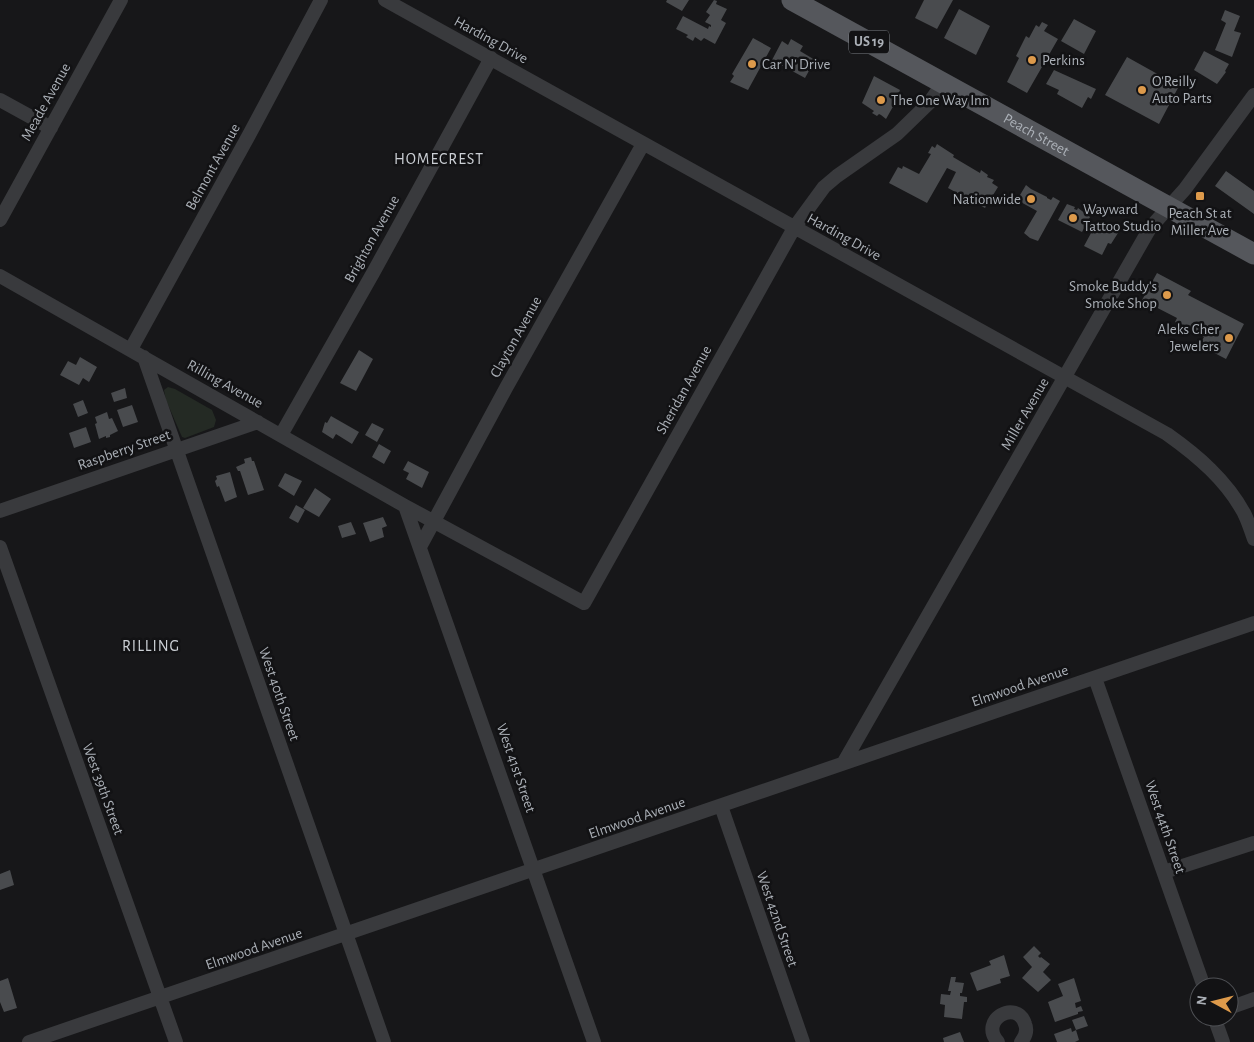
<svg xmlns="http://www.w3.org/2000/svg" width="1254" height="1042" viewBox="0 0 1254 1042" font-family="'Alegreya Sans',sans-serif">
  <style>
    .green { fill: #242a24 }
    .building { fill: #494b4e }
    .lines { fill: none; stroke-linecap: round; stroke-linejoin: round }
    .street { stroke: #393a3d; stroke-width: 14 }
    .primary { stroke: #55575c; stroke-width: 21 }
    .poi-dot { fill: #dd9a4b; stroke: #121214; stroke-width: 2 }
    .labels { text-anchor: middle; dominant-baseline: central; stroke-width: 5; stroke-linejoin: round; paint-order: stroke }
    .shield { fill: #121214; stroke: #7d8186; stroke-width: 1 }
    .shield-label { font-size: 14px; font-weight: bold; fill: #abb0b7 }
    .street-label { font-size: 15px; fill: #abb0b7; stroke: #121214 }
    .poi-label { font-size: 15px; fill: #abb0b7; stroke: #121214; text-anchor: start }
    .neighbourhood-label { font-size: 16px; letter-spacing: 1px; fill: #cbcfd4; stroke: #121214 }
  </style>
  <rect width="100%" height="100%" fill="#171719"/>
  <path class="green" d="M168,387L175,389L212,410L216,420L214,427L185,438L182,437L166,400L164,390Z"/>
  <path class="building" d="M667,0H689L682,11L666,2Z
    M714,0L717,1L716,4L727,9L721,20L726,23L715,44L704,38L701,41L695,37L693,41L686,37L688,35L676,29L683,16L708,29L709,26L711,27V25L705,22L710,15L706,12Z
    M924,0H953L937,29L915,18Z
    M959,9L990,26L976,55L944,38Z
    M1225,10L1240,16L1234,31L1241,33L1232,57L1215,50L1226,23L1221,20Z
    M1074,19L1096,31L1084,54L1061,41Z
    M1042,22L1048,25L1044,31L1058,39L1027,93L1007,82L1019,58L1016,56L1026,36L1029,38L1036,25L1039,27Z
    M753,38L771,48L748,90L730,82L734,76L732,74Z
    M791,39L803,46L800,51L815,60L805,78L772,60L782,41L788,45Z
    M1204,51L1229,64L1225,71L1226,72L1217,84L1194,70Z
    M1127,57L1179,86L1159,124L1105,95Z
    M1054,70L1096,89L1091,99L1088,97L1082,108L1057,94L1059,90L1046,84Z
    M874,76L900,90L898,95L899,96L886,119L881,115L879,114L877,116L872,113L874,111L862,103Z
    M937,144L954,155L953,157L980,173L981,170L988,175L987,177L994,180L992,183L998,187L985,208L948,188L956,172L947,168L927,203L889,183L898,167L902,169L903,166L919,174L931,154L928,153L932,146L935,148Z
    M1226,171L1254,191V214L1215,186Z
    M1026,185L1031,189L1047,197V198L1051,200L1053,197L1060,201L1038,241L1030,238L1024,233L1037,211L1017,200Z
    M1067,204L1075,207L1074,209L1077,210L1078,208L1090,217L1082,232L1058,220Z
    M1097,222L1118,233L1111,244L1108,243L1102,255L1084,246Z
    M1157,273L1191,291L1188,295L1244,324L1226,359L1199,345L1204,337L1175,322L1177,318L1142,300Z
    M359,350L373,359L356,391L340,383Z
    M80,357L97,367L89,382L83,378L79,385L60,375L68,361L76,365Z
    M125,388L127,398L114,402L111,393Z
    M83,400L88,413L78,417L73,404Z
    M132,405L138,422L123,427L117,410Z
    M107,412L109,419L112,418L118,431L110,435V437L106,438V436L99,439L95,424L97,423L95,417Z
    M331,416L359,432L352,444L336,434L333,439L322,432L325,422L327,423Z
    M372,423L384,429L377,442L365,435Z
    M86,427L91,442L74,448L69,433Z
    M379,444L391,451L384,464L372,457Z
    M251,457L252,461H254L264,490L248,495L240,471H238L236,467L245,463L244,459Z
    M408,461L429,472L422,488L406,479L409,473L403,470Z
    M230,472L237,497L225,502L219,486L217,487L215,481L217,479L216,476Z
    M285,473L302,481L294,496L278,486Z
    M315,488L331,499L319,517L303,508Z
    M296,505L305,510L298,523L289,518Z
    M383,517L387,526L382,528L384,537L370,542L363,523Z
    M351,522L356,534L342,538L338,526Z
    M10,870L14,885L0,890V874Z
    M1034,946L1041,953L1038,956L1040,958L1041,957L1050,964L1043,972L1051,980L1038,992L1022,978L1032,967L1023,957Z
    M1004,955L1010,976L1000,979L1001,983L977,991L970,973L991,965L989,961Z
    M951,977H956L955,982L964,983L962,993H960V996L967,997V1002H964L962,1019L944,1017L945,1005L940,1004L941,994L950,995L951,991H948Z
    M8,978L17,1008L4,1012L0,1002V981Z
    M1074,978L1081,1001L1075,1003L1076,1008L1081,1006L1083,1011L1078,1012V1014L1055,1022L1048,1002L1063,996L1058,984Z
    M1084,1016L1088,1026L1076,1030L1072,1020Z
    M1071,1028L1072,1032L1076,1030L1079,1040L1075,1042H1057L1054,1034Z
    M960,1032L964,1042H944L943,1038Z"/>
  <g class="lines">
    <path class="street" d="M385,0L1167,434C1198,456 1226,480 1244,513C1248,521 1251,530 1254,539
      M0,100L51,128
      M0,220L121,0
      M0,276L405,506L584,603L794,228L824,187L837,176L897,134L929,103L943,83
      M131,349L249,135L321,0
      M144,357L384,1042
      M281,435L373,273L491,58
      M405,506L594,1042
      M0,511L258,422
      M0,547L176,1042
      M420,547L506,388L643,144
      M1095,678L1204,987
      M844,762L1150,228L1185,189L1254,95
      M721,806L803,1042
      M1164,872L1254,843
      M1229,1008L1254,999
      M1214,1017L1223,1042
      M29,1042L1254,623
      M998,1042C978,1020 1017,998 1025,1024C1028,1031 1025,1037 1021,1042"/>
    <path class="primary" id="s1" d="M792,0L1254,254"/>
  </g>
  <g class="poi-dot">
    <circle cx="1032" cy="60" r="5"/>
    <circle cx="752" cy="64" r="5"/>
    <circle cx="1142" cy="90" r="5"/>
    <circle cx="881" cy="100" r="5"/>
    <rect x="1195" y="191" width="10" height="10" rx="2.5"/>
    <circle cx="1031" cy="199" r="5"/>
    <circle cx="1073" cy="218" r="5"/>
    <circle cx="1167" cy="295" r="5"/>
    <circle cx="1229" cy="338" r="5"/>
  </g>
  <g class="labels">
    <rect class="shield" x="849" y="30.5" width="40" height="23" rx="4"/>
    <g class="shield-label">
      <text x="869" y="42">US 19</text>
    </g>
    <g class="street-label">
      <text transform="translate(491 40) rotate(29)">Harding Drive</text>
      <text transform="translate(46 102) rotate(-61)">Meade Avenue</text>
      <text stroke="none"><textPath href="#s1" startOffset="279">Peach Street</textPath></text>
      <text transform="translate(213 167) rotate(-61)">Belmont Avenue</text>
      <text transform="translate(844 237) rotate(29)">Harding Drive</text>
      <text transform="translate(372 239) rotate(-61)">Brighton Avenue</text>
      <text transform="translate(516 337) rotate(-61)">Clayton Avenue</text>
      <text transform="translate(225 384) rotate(29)">Rilling Avenue</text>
      <text transform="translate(684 390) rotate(-61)">Sheridan Avenue</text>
      <text transform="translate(1025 414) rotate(-60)">Miller Avenue</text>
      <text transform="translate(124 450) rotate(-19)">Raspberry Street</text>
      <text transform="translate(1020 686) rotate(-19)">Elmwood Avenue</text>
      <text transform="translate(279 694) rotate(71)">West 40th Street</text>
      <text transform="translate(516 768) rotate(71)">West 41st Street</text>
      <text transform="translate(103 789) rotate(70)">West 39th Street</text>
      <text transform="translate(637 818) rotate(-19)">Elmwood Avenue</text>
      <text transform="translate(1165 827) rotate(71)">West 44th Street</text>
      <text transform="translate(777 919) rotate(71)">West 42nd Street</text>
      <text transform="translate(254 949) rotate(-19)">Elmwood Avenue</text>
    </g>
    <g class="poi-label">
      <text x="1042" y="60">Perkins</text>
      <text x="762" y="64">Car N' Drive</text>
      <text x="1152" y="81">O'Reilly<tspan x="1152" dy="17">Auto Parts</tspan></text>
      <text x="891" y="100">The One Way Inn</text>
      <text x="1021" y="199" text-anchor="end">Nationwide</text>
      <text x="1083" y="209">Wayward<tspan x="1083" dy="17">Tattoo Studio</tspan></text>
      <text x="1200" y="213" text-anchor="middle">Peach St at<tspan x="1200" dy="17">Miller Ave</tspan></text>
      <text x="1157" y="286" text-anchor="end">Smoke Buddy's<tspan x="1157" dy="17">Smoke Shop</tspan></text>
      <text x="1219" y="329" text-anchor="end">Aleks Cher<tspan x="1219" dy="17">Jewelers</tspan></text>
    </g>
    <g class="neighbourhood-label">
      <text x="439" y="159">HOMECREST</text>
      <text x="151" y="646">RILLING</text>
    </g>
  </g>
  <g transform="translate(1214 1002) rotate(277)"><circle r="24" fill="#121214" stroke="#4f5155"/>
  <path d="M0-4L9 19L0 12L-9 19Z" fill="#dd9a4b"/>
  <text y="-8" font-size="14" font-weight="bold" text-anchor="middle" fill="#abb0b7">N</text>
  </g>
</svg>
